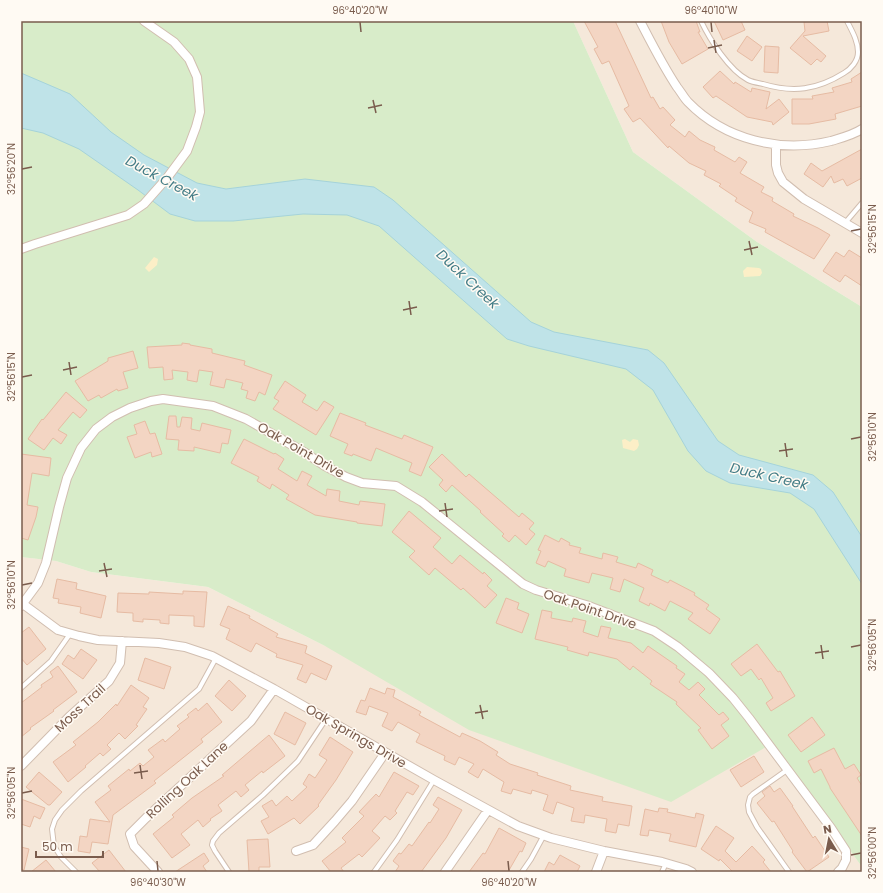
<svg xmlns="http://www.w3.org/2000/svg" width="883" height="893" viewBox="0 0 883 893" font-family="Poppins,sans-serif">
  <style>
    .residential { fill: #f5e8da }
    .green { fill: #d8ecc9 }
    .sand { fill: #fcefc7 }
    .water { fill: #bfe3e8; stroke: #a5d3da }
    .building { fill: #f3d5c3; stroke: #e6bba3 }
    .lines { fill: none; stroke-linecap: round; stroke-linejoin: round }
    .service-casing { stroke: #d1beb0; stroke-width: 6 }
    .minor-casing { stroke: #d1beb0; stroke-width: 10 }
    .service { stroke: #fff; stroke-width: 4 }
    .minor { stroke: #fff; stroke-width: 8 }
    .ticks { fill: none; stroke: #7a5c4d; stroke-width: 1.5 }
    .labels { text-anchor: middle; dominant-baseline: central; stroke-width: 3; stroke-linejoin: round; paint-order: stroke }
    .street-label { font-size: 13px; fill: #7a5c4d; stroke: #fffaf3 }
    .water-label { font-size: 14px; font-style: italic; fill: #437c86; stroke: #fffaf3 }
    .neatline { fill: none; stroke: #7a5c4d; stroke-width: 1.5 }
    .ticks-label { font-size: 10px; text-anchor: middle; fill: #7a5c4d }
  </style>
  <rect width="100%" height="100%" fill="#fdf6ec"/>
  <path class="residential" d="M573,21H862V307L757,242L633,152Z
    M21,557L56,561L91,572L208,587L325,646L773,743L862,867V872H21Z"/>
  <path class="green" d="M21,21H573L633,152L757,242L862,307V867L773,743L671,802L469,730L325,646L208,587L91,572L56,561L21,557Z"/>
  <path class="sand" d="M154,257L158,259L157,265L149,272L145,268Z
    M747,267L759,268L761,269L762,273L760,276L744,277L743,271Z
    M625,439L630,442L633,439L638,440L639,445L637,449L634,451L623,448L622,440Z"/>
  <path class="water" d="M21,73L70,94L111,132L144,155L197,183L226,189L305,179L374,187L393,200L531,322L554,332L648,350L664,363L718,441L739,455L813,475L833,492L862,537V584L814,509L790,493L730,483L706,471L688,451L653,390L626,369L529,346L507,339L379,226L347,215L303,214L233,221H195L170,214L138,190L79,149L43,133L21,128Z"/>
  <path class="building" d="M584,21H615L651,98L653,97L660,109L663,107L675,120L670,125L685,137L689,131L700,140L715,147L714,150L735,162L739,157L747,162L740,173L764,187L761,192L773,198L772,201L794,214L793,216L818,228L830,235L814,259L765,232L766,229L749,222L753,212L735,201L737,198L719,186L721,184L704,175L706,171L689,163L669,146L668,148L640,118L633,122L624,109L629,106L609,61L602,64L594,49L598,47Z
    M661,21H696L700,32H698L708,49L682,64L669,42Z
    M714,21H741L745,30L723,40Z
    M810,21H827L829,31L803,36L826,56L821,62L817,59L811,65L790,48L805,31L804,22Z
    M747,36L762,47L752,61L737,51Z
    M765,46L779,47L778,73L764,72Z
    M720,71L734,84L735,82L751,92L752,88L770,92L766,109L779,99L789,112L773,125L772,122L747,117L716,96L713,98L703,87Z
    M862,72V106L835,114L836,119L809,124H792V99H813L812,96L834,92L832,88L852,82L851,79Z
    M862,149V178L847,186L843,179L834,183L831,176L823,187L804,174L811,163L822,171Z
    M849,250L862,258V286L845,275L840,282L823,271L836,252L844,257Z
    M182,343L190,344V345L212,349V353L245,361L244,365L272,375L265,395L259,392L255,401L246,398L248,391L241,389L243,383L226,379L224,388L210,385L213,372L199,370L197,382L187,380L188,372L172,370L173,379L164,380L163,367L149,368L147,347L182,345Z
    M133,351L138,368L123,372L128,388L118,391L117,389L101,398L99,395L88,401L75,381L108,361V358Z
    M285,381L306,395L302,402L317,411L324,401L334,407L316,435L273,409L279,401L274,398Z
    M66,392L87,410L80,418L73,412L58,430L67,435L61,444L53,438L44,450L28,439L42,419L43,420Z
    M340,413L366,423L365,425L402,439L404,435L433,447L421,476L409,471L412,463L376,448L371,461L353,454L352,456L344,453L348,444L330,436Z
    M169,416H176L177,427H180L182,417L192,418L191,429L200,431L202,423L231,430L228,444L222,443L220,453L194,447V451L178,450L179,440L166,439Z
    M145,421L150,434L155,433L162,454L152,457L151,452L135,458L127,437L137,434L134,425Z
    M244,439L274,454L275,453L284,459L278,469L297,481L302,471L312,476L307,485L326,496L327,489L340,491L339,501L359,505L360,501L385,504L382,526L357,523V522L315,515L286,499L289,495L272,484L270,489L257,481L259,477L231,463Z
    M21,454L51,458L49,476L32,473L27,505L38,507L36,517L28,540L21,538Z
    M442,454L466,477L469,474L519,517L522,513L534,523L529,529L535,534L526,545L515,535L509,542L502,536L504,534L480,512L481,511L452,485L446,492L439,485L443,480L429,467Z
    M409,511L441,538L433,547L452,564L460,555L483,574L484,572L492,580L487,586L497,595L485,608L463,588L461,590L435,568L429,575L409,557L415,551L392,532Z
    M545,535L559,542L561,538L570,543L569,545L581,548L579,553L602,559L603,553L618,557L616,562L636,568L638,563L653,570L651,575L668,583L670,580L695,593L694,595L709,605L706,609L720,619L710,634L688,619L693,613L670,601L665,611L650,603L649,606L639,601L644,588L624,579L620,592L610,589L613,578L592,573L589,583L564,576L566,569L548,561L545,567L536,563L541,551L538,550Z
    M57,579L77,583L76,589L106,596L101,618L80,613L81,607L58,603L59,599L53,598Z
    M183,591L207,592L204,627L194,626V616L169,615V624L160,623V620L143,619V622L133,621V613L117,612L118,593L149,594V592L183,594Z
    M506,598L519,603L517,609L529,614L522,633L496,623Z
    M228,606L250,616L249,618L278,634L276,637L307,646L305,653L332,666L326,680L311,673L306,683L297,679L303,665L276,657L277,654L256,643L251,652L226,639L230,629L220,625Z
    M542,610L552,612L551,618L572,622L573,618L586,621L583,632L598,637L601,626L611,628L608,638L631,643L643,653L648,646L677,666L676,668L685,674L679,682L689,690L698,682L705,689L699,695L719,715L723,712L729,719L721,725L729,736L712,749L698,730L701,728L676,704L677,702L650,684L652,681L633,666L630,670L617,659L589,652L588,656L567,650L568,647L535,639Z
    M29,627L46,649L27,665L21,658V633Z
    M757,644L778,672L780,671L795,696L771,711L766,703L773,698L761,678L759,680L751,669L741,676L731,664Z
    M81,649L97,660L83,679L62,664L68,655L74,659Z
    M145,658L171,667L164,689L138,680Z
    M58,666L77,692L53,710L54,711L30,728L31,729L21,737V703L42,687L41,685L53,677L50,672Z
    M229,680L246,696L232,711L215,696Z
    M131,685L149,698L143,707L147,709L136,725L138,726L125,739L119,733L107,745L111,749L103,756L100,753L85,766L86,767L68,782L53,762L76,745L73,742L98,722L116,704L117,706Z
    M370,688L385,694L387,688L395,690L393,697L421,712L419,715L460,737L462,733L480,741L498,752L496,755L510,764L538,773L537,775L571,786L570,790L603,797L602,801L632,806L629,826L618,824L616,833L605,831L607,819L585,815L584,823L571,821L574,808L557,802L553,814L543,810L548,795L532,790L531,794L513,789L511,794L501,791L504,782L483,769L478,778L468,772L474,764L459,757L455,765L444,760L445,756L416,742L420,734L398,722L392,731L382,726L388,713L369,706L366,715L356,712L361,700L365,701Z
    M207,703L222,722L201,739L203,742L154,781L156,783L113,815L108,844L92,842L90,853L78,851L80,836L87,837L90,819L110,822L95,802L111,790L108,786L129,769L130,771L140,763L143,766L154,757L148,750L163,739L165,742L180,729L177,726L189,717L187,715L196,708L198,711Z
    M285,712L306,723L295,745L274,734Z
    M812,717L825,735L801,752L788,735Z
    M269,735L285,756L263,773L262,771L245,785L249,790L241,797L236,791L218,805L222,811L210,819L211,820L203,827L198,820L181,834L190,845L172,858L153,834L174,817L172,815L192,798L224,776L222,775Z
    M330,737L353,752L336,780L318,805L319,806L300,824L294,818L268,834L261,821L269,817L262,806L272,800L276,806L287,796L292,801L307,787L303,784L309,774L315,778L327,760L319,755Z
    M834,748L845,769L854,764L861,775L857,778L862,786V836L830,788V787L821,769L814,773L808,761Z
    M754,756L764,772L741,787L730,770Z
    M39,772L62,792L50,805H48L26,787Z
    M394,772L419,786L413,795L407,792L395,811L397,813L390,820L385,816L372,831L380,838L362,857L359,854L341,868L344,872H331L322,861L346,842L342,838L364,816L359,812L376,794L379,797Z
    M770,786L774,792L780,788L793,806H792L813,838L815,836L829,857L807,872L792,852L793,851L774,821L772,822L757,803L765,796L762,792Z
    M438,797L462,810L446,838L421,872H395L399,866L393,861L399,853L401,854L409,844L412,846L429,822L430,823L439,809L433,805Z
    M21,799L45,808L40,819L34,816L30,827L21,824Z
    M659,808L668,809L667,812L695,818L696,813L704,815L696,847L669,841L671,834L649,830L648,836L640,835L645,809L658,812Z
    M716,826L734,838L725,851L736,862L752,846L765,860L763,862L771,872H733L720,859L719,861L701,849Z
    M499,828L526,843L522,852L520,851L508,872H469L483,853L485,854Z
    M268,839L270,867H259V872H249L247,840Z
    M21,847L29,849L24,870L21,869Z
    M109,850L126,872H100L92,863Z
    M204,853L209,861L203,866L207,872H175Z
    M560,855L580,866L577,872H544L549,862L554,865Z
    M46,860L56,872H31Z"/>
  <g class="lines">
    <g class="service-casing">
      <path id="service" d="M701,21C710,40 729,70 748,80C752,82 758,83 763,84C793,93 817,90 844,73C851,69 858,61 858,52C858,41 852,31 847,21
        M845,223L862,203
        M21,688L51,661L70,634
        M787,770L753,794L750,797L748,805L749,812L757,827L789,872
        M76,872L61,857L54,846L52,829L55,820L62,810L81,791L199,689L216,658
        M229,872L215,851L212,845L213,841L219,833L263,795L298,761L326,719
        M374,872L397,840L434,780
        M522,872L531,859L544,835
        M662,872L666,863"/>
    </g>
    <g class="minor-casing">
      <path id="minor" d="M640,21C652,44 663,66 677,87C681,92 684,98 688,102C725,140 780,153 831,141C841,138 853,135 862,129
        M776,145V165L778,173L783,182L804,199L862,233
        M21,249L35,244L128,215L144,204L167,178L187,151L196,127L200,112L197,77L189,59L174,42L144,21
        M23,604L58,630L79,636L98,640L159,643L185,647L212,656L274,689L434,780L518,826L551,838L604,851L662,862L686,869L692,872
        M21,606L38,583L46,563L59,507L67,478L81,448L96,429L112,417L130,408L151,401L163,399L213,406L246,419L304,452L325,466L346,477L362,483L396,486L422,502L523,584L536,590L586,605L654,631L678,647L709,673L733,698L749,718L831,828L846,851V860L842,868L838,872
        M21,766L69,717L109,681L120,663L122,641
        M296,851L313,845L335,821L352,801L385,753
        M158,872L134,846L130,834L146,818L251,721L274,689
        M445,872L488,810
        M596,872L604,851"/>
    </g>
    <use href="#service" class="service"/>
    <use href="#minor" class="minor"/>
  </g>
  <path class="ticks" d="M360,22L361,32M711,22L712,32M714,40L716,53M708,48L722,45M373,100L376,113M368,108L382,105M22,169L32,167M851,231L861,229M749,241L752,255M744,250L758,247M409,301L411,315M403,310L417,307M69,362L71,375M63,370L77,367M22,377L32,375M851,439L861,437M785,443L787,457M779,451L793,449M445,503L447,517M439,511L453,509M104,563L107,577M99,571L112,569M22,585L32,583M821,645L823,659M851,647L861,645M815,653L829,651M480,705L483,719M475,713L488,711M140,765L142,779M134,773L148,771M22,793L32,791M851,855L861,853M157,861L158,871M508,861L509,871"/>
  <g class="labels">
    <g class="street-label">
      <text transform="translate(301 450) rotate(30)">Oak Point Drive</text>
      <text transform="translate(590 609) rotate(19)">Oak Point Drive</text>
      <text transform="translate(80 708) rotate(-43)">Moss Trail</text>
      <text transform="translate(356 736) rotate(30)">Oak Springs Drive</text>
      <text transform="translate(187 780) rotate(-43)">Rolling Oak Lane</text>
    </g>
    <g class="water-label">
      <text transform="translate(162 178) rotate(28)">Duck Creek</text>
      <text transform="translate(468 279) rotate(43)">Duck Creek</text>
      <text transform="translate(769 476) rotate(13)">Duck Creek</text>
    </g>
  </g>
  <rect width="883" height="893" fill="none" stroke="#fffaf3" stroke-width="44"/>
  <g transform="translate(829 839) rotate(350)" stroke="#fffaf3" stroke-width="3" paint-order="stroke">
  <path d="M0-3L7 15L0 10L-7 15Z" fill="#7a5c4d"/>
  <text y="-6" font-size="11" font-weight="bold" text-anchor="middle" fill="#7a5c4d">N</text>
  </g>
  <path d="M36 851v6h67v-6" fill="none" stroke="#7a5c4d" stroke-width="2"/>
  <text x="42" y="851" font-size="12" fill="#7a5c4d" stroke="#fffaf3" stroke-width="3" paint-order="stroke">50 m</text>
  <rect x="22" y="22" width="839" height="849" class="neatline"/>
  <g class="ticks-label">
    <text x="360" y="14">96°40'20"W</text>
    <text x="711" y="14">96°40'10"W</text>
    <text transform="translate(11 169) rotate(-90)" y="4">32°56'20"N</text>
    <text transform="translate(872 229) rotate(-90)" y="4">32°56'15"N</text>
    <text transform="translate(11 377) rotate(-90)" y="4">32°56'15"N</text>
    <text transform="translate(872 437) rotate(-90)" y="4">32°56'10"N</text>
    <text transform="translate(11 585) rotate(-90)" y="4">32°56'10"N</text>
    <text transform="translate(872 645) rotate(-90)" y="4">32°56'05"N</text>
    <text transform="translate(11 793) rotate(-90)" y="4">32°56'05"N</text>
    <text transform="translate(872 853) rotate(-90)" y="4">32°56'00"N</text>
    <text x="158" y="886">96°40'30"W</text>
    <text x="509" y="886">96°40'20"W</text>
  </g>
</svg>
